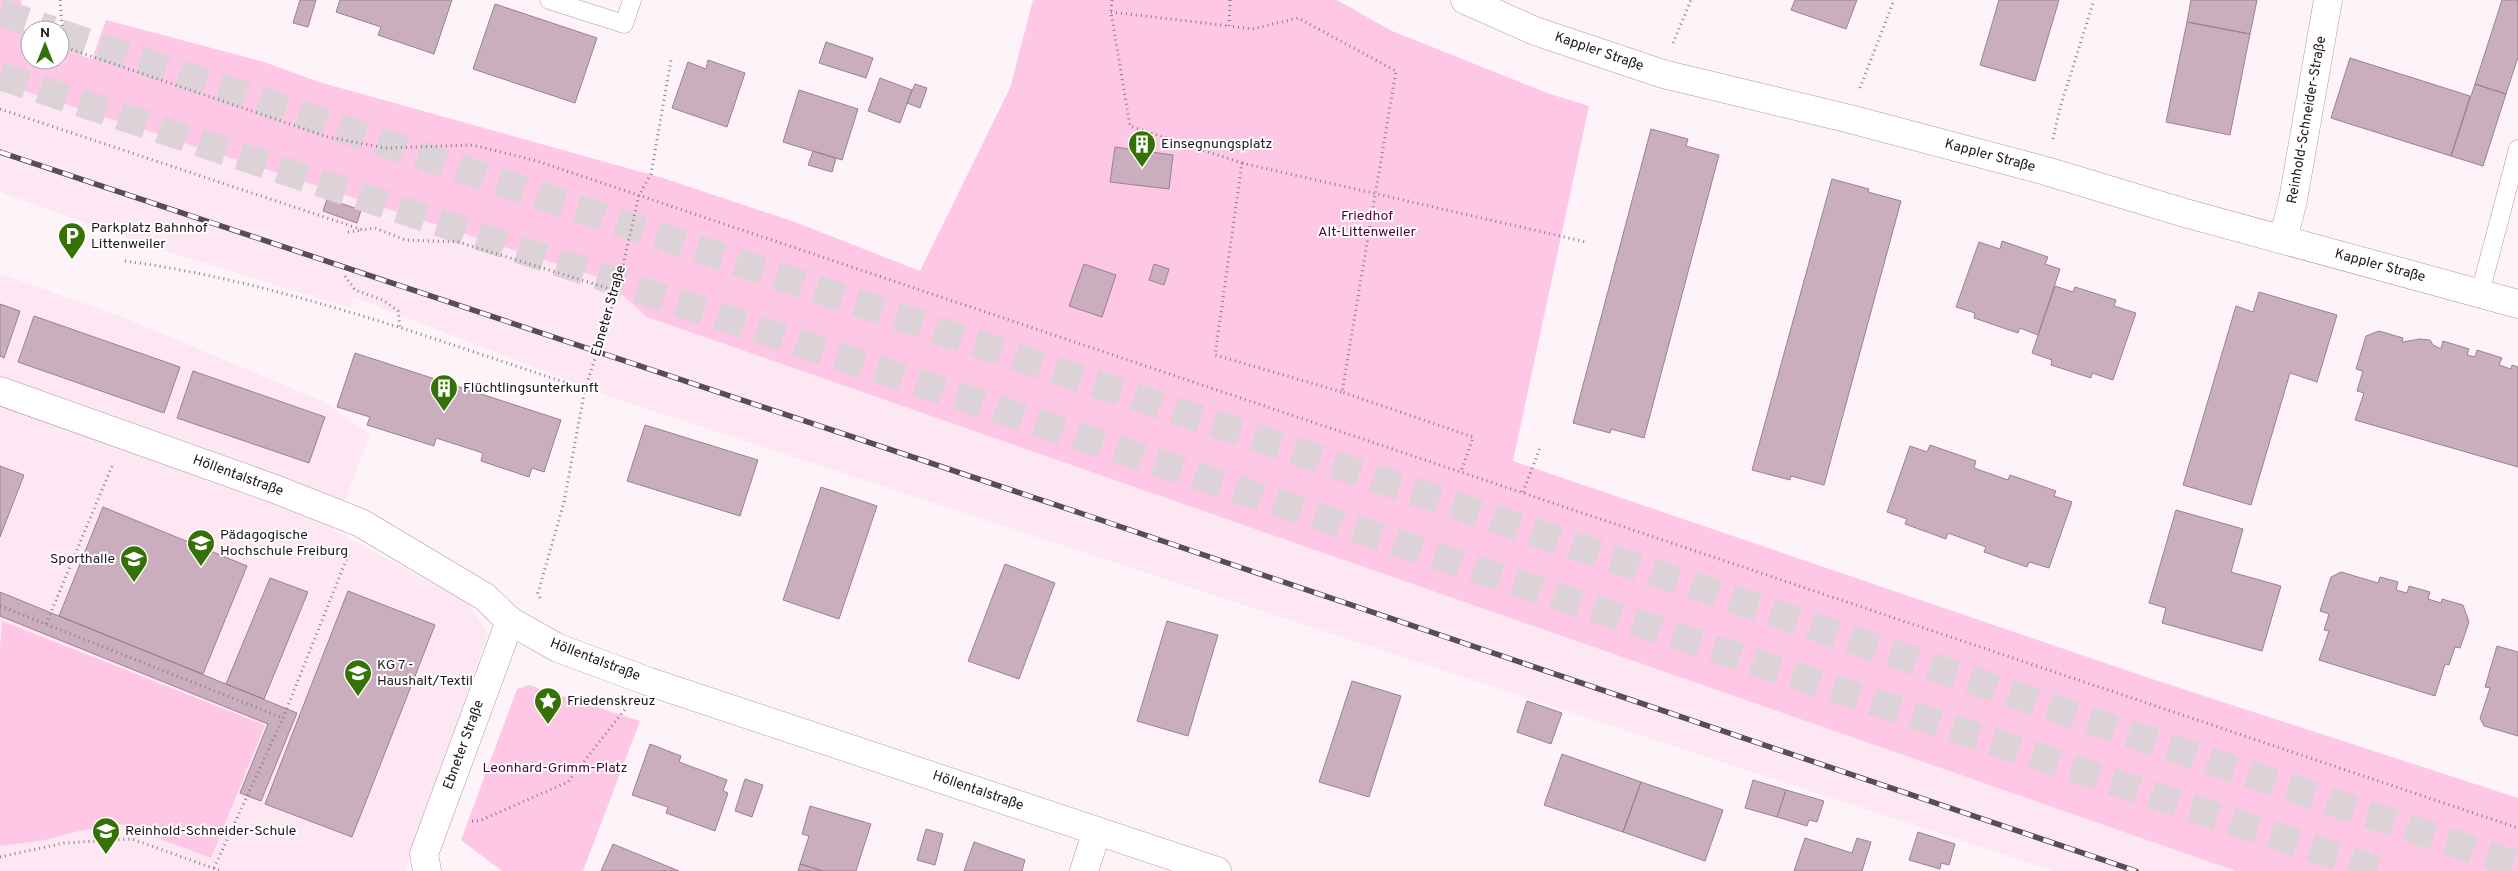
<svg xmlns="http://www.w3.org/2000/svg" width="2518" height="871" viewBox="0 0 2518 871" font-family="Overpass,sans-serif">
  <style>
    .built { fill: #fde7f2 }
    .green { fill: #fec7e5 }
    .building { fill: #caaebd; stroke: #9b818f }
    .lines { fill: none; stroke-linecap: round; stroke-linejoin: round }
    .trunk-tunnel { stroke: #ddd2d8; stroke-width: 28; stroke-dasharray: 28 14; stroke-linecap: butt }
    .service-casing { stroke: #b196a5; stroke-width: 19 }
    .minor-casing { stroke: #b196a5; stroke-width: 29 }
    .tertiary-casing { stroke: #b196a5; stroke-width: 29 }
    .path { stroke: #897e84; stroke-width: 3; stroke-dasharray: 1 4; stroke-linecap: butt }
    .service { stroke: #fff; stroke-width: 18 }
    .minor { stroke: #fff; stroke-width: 28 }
    .tertiary { stroke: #fff; stroke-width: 28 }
    .rail-casing { stroke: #574d53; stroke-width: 5.5 }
    .rail { stroke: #fff; stroke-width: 4; stroke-dasharray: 11; stroke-linecap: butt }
    .labels { text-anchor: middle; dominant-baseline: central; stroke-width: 4; stroke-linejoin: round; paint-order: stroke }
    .street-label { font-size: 14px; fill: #20161c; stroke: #fff }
    .poi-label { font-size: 14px; fill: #20161c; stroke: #fff; text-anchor: start }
    .park-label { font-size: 14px; fill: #52003a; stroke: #fff }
  </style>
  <rect width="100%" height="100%" fill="#fef3f9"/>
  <path class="built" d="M0,83L606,280L647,317L2236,871H2054L611,397L353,297L351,308L149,246L0,192Z
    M0,274L120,316L322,401L370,434L334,530L468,603L488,633L405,871H0Z"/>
  <path class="green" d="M0,0H21L25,35L30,38V60H60V48L92,59L106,20L264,62L319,82L663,178L795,222L920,271L1010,88L1033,0H1337L1392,31L1547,93L1589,106L1513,461L2149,678L2518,798V871H2236L647,317L606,280L0,83Z
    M2,621L265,725L211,858L120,824L79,831L45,840L0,846V650Z
    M529,685L640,721L583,871H502L461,840L517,689Z"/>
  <path class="building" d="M300,0H316L308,27L293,23Z
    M340,0H452L434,54L378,35L381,27L336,12Z
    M1795,0H1857L1846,29L1791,10Z
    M1999,0H2059L2035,81L1980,65Z
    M2191,0H2257L2250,34L2187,22Z
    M2502,0H2518V57L2506,94L2475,84Z
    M495,4L597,38L575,103L473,69Z
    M2187,22L2250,34L2230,135L2166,122Z
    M826,42L873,58L866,78L819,63Z
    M2350,58L2470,96L2451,156L2331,118Z
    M708,60L745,73L727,127L672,108L688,62L706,69Z
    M880,78L912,90L900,123L868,111Z
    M915,84L927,88L920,108L907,103Z
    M2475,84L2506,94L2483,166L2451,156Z
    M799,90L858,109L842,160L783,142Z
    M1651,129L1688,139L1686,146L1719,155L1644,438L1611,429L1610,433L1573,423Z
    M1115,147L1173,155L1169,189L1110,182Z
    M813,151L836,158L832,172L808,165Z
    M1832,179L1869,189L1868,192L1901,201L1824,485L1791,476L1790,480L1752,470Z
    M327,199L361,210L357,223L323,211Z
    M2002,241L2048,257L2045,264L2060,269L2038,335L2020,328L2018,333L1974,318L1975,313L1956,307L1979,242L2000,249Z
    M1084,264L1116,275L1102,317L1069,306Z
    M1154,264L1169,269L1164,285L1149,280Z
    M2055,286L2073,292L2075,287L2116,300L2114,306L2136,313L2113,380L2092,373L2091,378L2051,365L2052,360L2032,353Z
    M2259,292L2337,315L2317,382L2290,373L2251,505L2183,485L2236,306L2253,312Z
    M0,304L20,311L4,358L0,356Z
    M34,316L180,367L164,413L18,362Z
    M2379,331L2403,338L2402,342L2420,339L2430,340L2433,345L2441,349L2443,341L2469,349L2467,355L2475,357L2477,350L2502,358L2499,365L2511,369L2512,365L2518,367V467L2355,420L2364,393L2357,391L2363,371L2356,369L2366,336Z
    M355,353L561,420L544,472L532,468L529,477L481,461L483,453L436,438L434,446L367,425L370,417L337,407Z
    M193,371L325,417L309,463L177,418Z
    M645,425L758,460L740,516L627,481Z
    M1930,445L1976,461L1974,468L2008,480L2010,475L2036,484L2056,491L2054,496L2072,502L2049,568L2029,562L2027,567L1984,552L1986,547L1948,533L1946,539L1905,524L1907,519L1887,512L1910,446L1927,452Z
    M0,466L24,475L0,537Z
    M821,487L877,506L839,619L783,600Z
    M103,507L247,566L203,674L59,616Z
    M2176,510L2243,529L2231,572L2281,586L2262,651L2162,623L2166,608L2149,603Z
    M1005,564L1055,583L1019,679L968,661Z
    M2341,572L2378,583L2380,577L2398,582L2396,590L2407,593L2409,586L2430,592L2428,599L2441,603L2442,599L2463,605L2469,622L2460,648L2455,647L2449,665L2445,664L2435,696L2319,660L2329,631L2324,630L2329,614L2320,611L2331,577Z
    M270,578L308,592L264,699L226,684Z
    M348,591L435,625L352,837L265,804Z
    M0,592L297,713L261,801L240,793L268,724L0,616Z
    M1167,621L1218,635L1188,736L1137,721Z
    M2497,646L2518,652V736L2484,726L2480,718L2490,688L2485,687Z
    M1352,681L1401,696L1369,797L1319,782Z
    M1527,701L1562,713L1551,744L1517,732Z
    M650,744L681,756L679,762L727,780L723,791L728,793L715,831L666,813L668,807L632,795Z
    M1562,754L1641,782L1623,832L1544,805Z
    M745,779L763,785L752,817L735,811Z
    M1753,780L1786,790L1777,817L1745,808Z
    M1641,782L1723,810L1705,861L1623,832Z
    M1786,790L1824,801L1817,822L1809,820L1807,826L1777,817Z
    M810,806L871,824L856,871H823L800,864L809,836L802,834Z
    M926,829L943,834L935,865L917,860Z
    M1918,832L1955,844L1949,865L1941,863L1940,869L1909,860Z
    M1805,838L1852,853L1857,838L1871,842L1862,871H1794Z
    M974,842L1025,860L1022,871H964Z
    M613,844L679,871H601Z
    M800,864L823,871H798Z"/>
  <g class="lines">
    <path class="trunk-tunnel" d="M0,12L52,30
      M60,33L2518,865
      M0,76L2381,871"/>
    <g class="service-casing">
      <path id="service" d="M549,0L624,24L632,0
        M2480,293L2518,149"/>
    </g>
    <g class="minor-casing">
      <path id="minor" d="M2283,240L2293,200L2328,0
        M0,391L275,489L361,523L485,597L510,621L558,648L647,681L1217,871
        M427,871L424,854L510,621
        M1084,871L1097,831"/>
    </g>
    <g class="tertiary-casing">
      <path id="tertiary" d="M1465,0L1535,31L1663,74L1850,119L2046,171L2185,213L2518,304"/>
    </g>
    <path class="path" d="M60,0L64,47L328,137L385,148L473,145L537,161L2518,828
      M1112,0L1111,12L1130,126L1242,163L1215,355L1342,392
      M1230,0L1229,26L1252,29L1298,18L1396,71L1342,392L1473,437L1461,472
      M1111,12L1229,26
      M1673,43L1691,0
      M1860,88L1894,0
      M0,109L363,230L375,228L405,240L458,242L617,291
      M2053,139L2060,108L2094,0
      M1242,163L1586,242
      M348,232L363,230
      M125,261C281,282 436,340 585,389
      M345,276L355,290L383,300L398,311L400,328
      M1523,492L1540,448
      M540,598L538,593L564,502L585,389L617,291L639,195L651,174L671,60
      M0,606L283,718
      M46,624L112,466
      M472,821H479L568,782L626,708
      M0,857L64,843L132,839L221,871
      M214,868L283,718L349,553"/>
    <use href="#service" class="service"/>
    <use href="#minor" class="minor"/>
    <use href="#tertiary" class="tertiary"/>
    <g class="rail-casing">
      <path id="rail" d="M0,152L1086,515L2136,871"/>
    </g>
    <use href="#rail" class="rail"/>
  </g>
  <defs>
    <g id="building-pin" transform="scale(1.4375)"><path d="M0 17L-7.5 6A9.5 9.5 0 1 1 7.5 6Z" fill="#357205" stroke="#fff"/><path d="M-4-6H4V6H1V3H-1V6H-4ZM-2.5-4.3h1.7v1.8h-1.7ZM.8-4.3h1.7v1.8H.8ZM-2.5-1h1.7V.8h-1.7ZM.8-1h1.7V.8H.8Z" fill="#fff"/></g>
    <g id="parking-pin" transform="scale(1.4375)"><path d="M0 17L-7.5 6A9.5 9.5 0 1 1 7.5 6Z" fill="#357205" stroke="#fff"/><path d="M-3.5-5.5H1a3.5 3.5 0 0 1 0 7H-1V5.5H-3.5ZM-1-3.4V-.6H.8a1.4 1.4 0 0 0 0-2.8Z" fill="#fff"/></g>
    <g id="university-pin" transform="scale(1.4375)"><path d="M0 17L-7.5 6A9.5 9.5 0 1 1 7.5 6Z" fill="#357205" stroke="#fff"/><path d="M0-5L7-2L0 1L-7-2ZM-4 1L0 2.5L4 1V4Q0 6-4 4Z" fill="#fff"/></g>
    <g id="sight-pin" transform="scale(1.4375)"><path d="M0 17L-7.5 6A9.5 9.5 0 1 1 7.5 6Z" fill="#357205" stroke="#fff"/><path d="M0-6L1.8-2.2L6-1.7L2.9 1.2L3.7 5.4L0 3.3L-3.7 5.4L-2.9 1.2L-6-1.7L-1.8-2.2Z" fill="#fff"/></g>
    <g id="school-pin" transform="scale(1.4375)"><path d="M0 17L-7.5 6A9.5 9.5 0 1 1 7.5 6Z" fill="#357205" stroke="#fff"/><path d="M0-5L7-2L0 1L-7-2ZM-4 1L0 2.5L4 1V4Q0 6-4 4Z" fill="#fff"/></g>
  </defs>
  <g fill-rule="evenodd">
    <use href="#building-pin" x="1142" y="144"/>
    <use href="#parking-pin" x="72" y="236"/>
    <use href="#building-pin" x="444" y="388"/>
    <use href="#university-pin" x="201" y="543"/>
    <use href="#university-pin" x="134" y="559"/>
    <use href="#university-pin" x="358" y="673"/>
    <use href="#sight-pin" x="548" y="701"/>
    <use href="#school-pin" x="106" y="831"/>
  </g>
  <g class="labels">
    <g class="street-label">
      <text transform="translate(1599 52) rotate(19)">Kappler Straße</text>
      <text transform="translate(2307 120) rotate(-80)">Reinhold-Schneider-Straße</text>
      <text transform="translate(1990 156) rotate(15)">Kappler Straße</text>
      <text transform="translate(2380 266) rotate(15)">Kappler Straße</text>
      <text transform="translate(609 311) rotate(-74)">Ebneter Straße</text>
      <text transform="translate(238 476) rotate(20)">Höllentalstraße</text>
      <text transform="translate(595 660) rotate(21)">Höllentalstraße</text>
      <text transform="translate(464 745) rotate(-70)">Ebneter Straße</text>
      <text transform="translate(978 791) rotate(19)">Höllentalstraße</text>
    </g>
    <g class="poi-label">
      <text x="1161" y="144">Einsegnungsplatz</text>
      <text x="91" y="228">Parkplatz Bahnhof<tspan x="91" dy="16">Littenweiler</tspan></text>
      <text x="463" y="388">Flüchtlingsunterkunft</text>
      <text x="220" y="535">Pädagogische<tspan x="220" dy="16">Hochschule Freiburg</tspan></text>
      <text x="115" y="559" text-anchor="end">Sporthalle</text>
      <text x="377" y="665">KG 7 -<tspan x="377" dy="16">Haushalt/Textil</tspan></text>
      <text x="567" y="701">Friedenskreuz</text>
      <text x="125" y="831">Reinhold-Schneider-Schule</text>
    </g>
    <g class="park-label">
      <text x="1367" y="216">Friedhof<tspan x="1367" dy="16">Alt-Littenweiler</tspan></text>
      <text x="555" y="768">Leonhard-Grimm-Platz</text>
    </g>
  </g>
  <g transform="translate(45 45)"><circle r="24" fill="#ffffff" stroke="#a6a2a4"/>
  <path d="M0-4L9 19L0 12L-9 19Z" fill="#357205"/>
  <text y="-8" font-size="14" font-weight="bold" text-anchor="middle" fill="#20161c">N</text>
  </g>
</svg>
